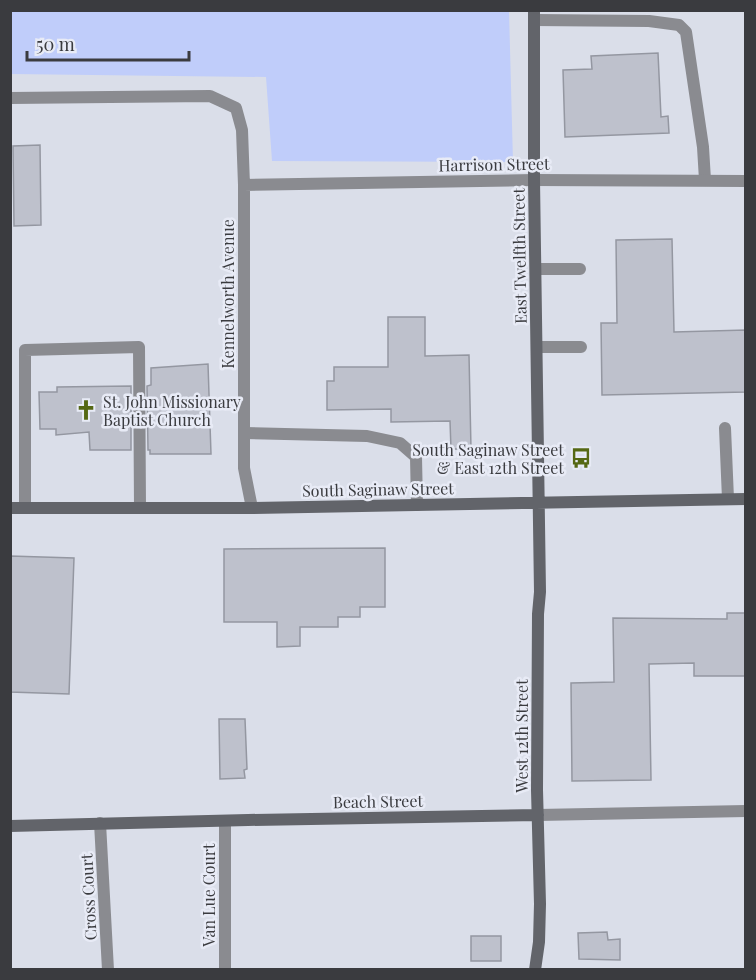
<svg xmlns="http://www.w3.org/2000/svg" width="756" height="980" viewBox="0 0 756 980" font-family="'Playfair Display',serif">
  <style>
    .green { fill: #c0cdfa }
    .building { fill: #bec1cc; stroke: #9497a1; stroke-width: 1.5 }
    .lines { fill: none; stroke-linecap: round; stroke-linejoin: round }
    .lane { stroke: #8a8b90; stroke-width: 12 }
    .street { stroke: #8a8b90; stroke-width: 12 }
    .secondary { stroke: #62646a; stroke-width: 12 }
    .labels { text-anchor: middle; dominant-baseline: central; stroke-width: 5; stroke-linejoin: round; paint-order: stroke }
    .street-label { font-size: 16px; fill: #3a3b3f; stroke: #e8ebf6 }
    .poi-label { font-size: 16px; fill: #3a3b3f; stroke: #e8ebf6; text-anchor: start }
  </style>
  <rect width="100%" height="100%" fill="#dadee9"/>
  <path class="green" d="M11,10L509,11L513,162L272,161L266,77L11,74Z"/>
  <path class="building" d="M658,53L661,117L668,116L669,133L565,137L563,70L592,69L591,56Z
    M40,145L41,225L14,226L13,146Z
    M672,239L674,332L746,330V392L602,395L601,323H617L616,240Z
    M388,317H425V356L469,355L471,449H451L450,421L391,422V409L327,410V381H334V367H388Z
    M208,364L211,454H150V450H148L147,386L151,385V368Z
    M131,386V450H90L89,432L56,435V429H40L39,392H57V387Z
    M385,548V607H360V617H338V627H300V646L277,647V622H224V549Z
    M10,556L74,558L69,694L10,692Z
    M727,613H746V676H694V663L649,664L651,780L572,781L571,683L614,682L613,618L727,619Z
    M219,719H245L247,769L244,770L245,778L220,779Z
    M607,932L608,940L620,939V960L579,959L578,933Z
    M471,936H501V961H471Z"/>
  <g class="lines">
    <path class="lane" d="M534,20L649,21L679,25L686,32L703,147L705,180
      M537,269H580
      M537,347H581
      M725,428L728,499
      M244,433L367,436L400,443L416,457L417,505
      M25,508V350L139,347L140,508"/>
    <path class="street" d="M10,98L210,96L236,108L242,130L244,185V468L252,508
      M244,185L534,180L746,181
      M538,815L746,811
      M100,823L108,970
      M225,970V821"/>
    <path class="secondary" d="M534,10V180L540,592L538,614L537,790L540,904L539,942L535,970
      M10,508H252L746,499
      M10,826L248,820L538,815"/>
  </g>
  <defs>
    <g id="church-bare" transform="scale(1.62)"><path d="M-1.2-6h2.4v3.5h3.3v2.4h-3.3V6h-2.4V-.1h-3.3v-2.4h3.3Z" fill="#556814" stroke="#e8ebf6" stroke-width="2.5" paint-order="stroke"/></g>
    <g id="bus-bare" transform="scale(1.62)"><path d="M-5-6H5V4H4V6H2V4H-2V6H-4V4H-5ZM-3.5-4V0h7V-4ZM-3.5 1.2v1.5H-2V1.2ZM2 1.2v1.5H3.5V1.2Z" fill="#556814" stroke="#e8ebf6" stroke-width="2.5" paint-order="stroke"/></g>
  </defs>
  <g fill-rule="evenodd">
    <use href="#church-bare" x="86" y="410"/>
    <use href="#bus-bare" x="581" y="458"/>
  </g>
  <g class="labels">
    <g class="street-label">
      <text transform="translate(494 164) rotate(-1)">Harrison Street</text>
      <text transform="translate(519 256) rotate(-91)">East Twelfth Street</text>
      <text transform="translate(227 294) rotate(-90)">Kennelworth Avenue</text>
      <text transform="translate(378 489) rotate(-1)">South Saginaw Street</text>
      <text transform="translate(521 736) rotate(-90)">West 12th Street</text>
      <text transform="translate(378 801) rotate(-1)">Beach Street</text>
      <text transform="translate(208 895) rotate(-90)">Van Lue Court</text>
      <text transform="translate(88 897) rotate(-93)">Cross Court</text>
    </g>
    <g class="poi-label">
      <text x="103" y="401">St. John Missionary<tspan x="103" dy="18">Baptist Church</tspan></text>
      <text x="564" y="449" text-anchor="end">South Saginaw Street<tspan x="564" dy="18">&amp; East 12th Street</tspan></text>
    </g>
  </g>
  <rect width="756" height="980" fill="none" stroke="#3a3b3f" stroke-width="24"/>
  <path d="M27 51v9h162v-9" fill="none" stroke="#3a3b3f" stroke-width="3"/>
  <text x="36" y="51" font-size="18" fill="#3a3b3f" stroke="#e8ebf6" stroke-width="4.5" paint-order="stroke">50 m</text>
</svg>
